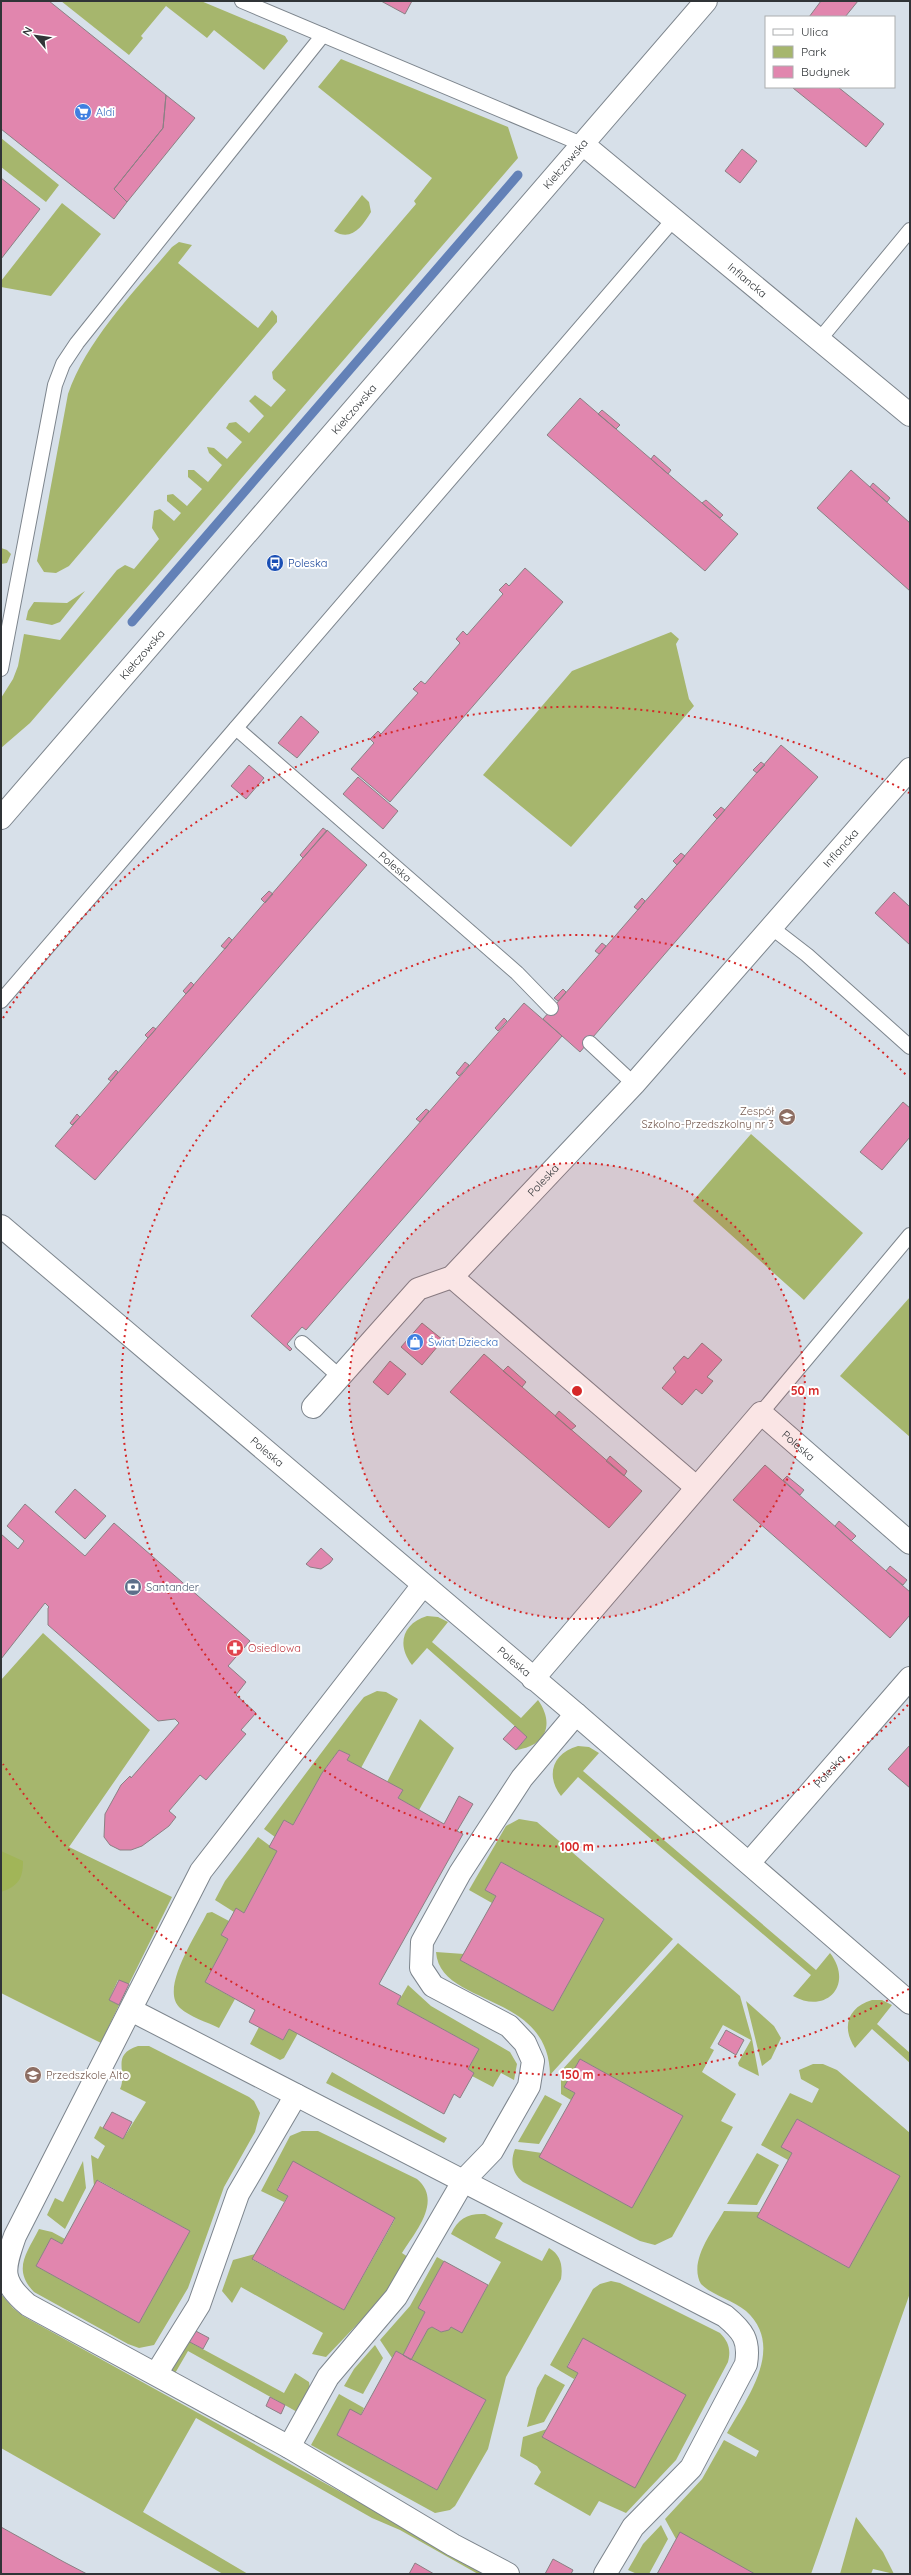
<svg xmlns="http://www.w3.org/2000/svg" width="911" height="2575" viewBox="0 0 911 2575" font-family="Quicksand,sans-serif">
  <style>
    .green { fill: #a6b66d }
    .forest { fill: #a1b558 }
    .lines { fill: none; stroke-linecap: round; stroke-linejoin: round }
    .stream { stroke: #6381b7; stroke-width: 9 }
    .building { fill: #e186ae; stroke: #8b8084 }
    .lane-casing { stroke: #7d858d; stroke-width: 16 }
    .street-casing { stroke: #7d858d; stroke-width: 24 }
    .secondary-casing { stroke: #7d858d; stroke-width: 24 }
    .lane { stroke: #fff; stroke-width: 14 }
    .street { stroke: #fff; stroke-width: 22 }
    .secondary { stroke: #fff; stroke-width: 22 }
    .ring { fill: none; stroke: #d62828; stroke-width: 2; stroke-dasharray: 2 4 }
    .labels { text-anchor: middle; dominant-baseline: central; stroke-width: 4; stroke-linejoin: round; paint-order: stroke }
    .shop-label { font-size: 11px; fill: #366cbe; stroke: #fff; text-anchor: start }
    .street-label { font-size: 11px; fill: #303437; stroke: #fff }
    .transit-label { font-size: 11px; fill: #164399; stroke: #fff; text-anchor: start }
    .education-label { font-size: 11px; fill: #785e54; stroke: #fff; text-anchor: end }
    .service-label { font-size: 11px; fill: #4e5e75; stroke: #fff; text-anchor: start }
    .health-label { font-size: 11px; fill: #be3a42; stroke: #fff; text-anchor: start }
    .centre { fill: #d62828; stroke: #fff; stroke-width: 2 }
    .ring-label { font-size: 12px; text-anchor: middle; font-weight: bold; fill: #d62828; stroke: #fff; stroke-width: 4; stroke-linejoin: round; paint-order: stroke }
  </style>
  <rect width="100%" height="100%" fill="#d7e0e9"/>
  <path class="green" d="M61,1H201L285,36L288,41L264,70L214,30L207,38L166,6L141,36L143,38L129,55Z
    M341,59L508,127L518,158L30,723L1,748V698L13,679L18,666L24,634L60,640L117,570L125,565L134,569L159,539L152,528L154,511L160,509L174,521L181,513L167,501V495L173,494L187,506L202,489L188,477V470H194L208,482L222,465L209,453L207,447L214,448L227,459L242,442L226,428L229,423L236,422L249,433L264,416L249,401L255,395L271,407L286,390L273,379L272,372L416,204L414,201L432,178L318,87Z
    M1,138L59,185L46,202L1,167Z
    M362,195L369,202L371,212C362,227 351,242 334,231Z
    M62,203L101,234L51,296L1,287V281Z
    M179,242L192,245L178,263L258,328L272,310L277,316V322L69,566L56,573L44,572L37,561L68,394C87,339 135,291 172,247Z
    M1,548L7,550L11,554L7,563L1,564Z
    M85,591L60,622L52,625L26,620L28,611L34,602L67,603Z
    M671,632L679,639L676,644L689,699L694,706L571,847L483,775L572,671Z
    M751,1134L863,1233L804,1300L693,1201Z
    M910,1297V1437L840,1376Z
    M427,1616L438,1617L448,1622L432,1642L521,1718L538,1700C555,1724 546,1746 516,1750L527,1737L427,1648L412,1665C396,1645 403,1623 427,1616Z
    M43,1633L150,1730L69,1847L172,1897L129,1984L118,1980L109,2000L119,2005L101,2043L1,1993V1680Z
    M377,1691L386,1692L398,1699L361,1768L347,1760L350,1755L339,1750L322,1773L293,1825L284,1820L275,1837L264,1829L355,1708L364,1697Z
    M420,1719L454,1748L419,1810L398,1798L403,1790L387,1782Z
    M578,1746L589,1747L599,1753L583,1771L816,1970L830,1953C854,1984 827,2015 793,1996L811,1975L578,1777L561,1796C545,1775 553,1753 578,1746Z
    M519,1819L537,1822L673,1939L550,2075C549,1991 440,2007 436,1952L464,1954L460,1960L553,2011L604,1919L501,1862L485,1890L496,1896L492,1903L469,1890L506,1826Z
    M258,1837L277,1851L244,1913L236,1909L234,1912L215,1900L225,1881Z
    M212,1912L229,1921L221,1935L228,1939L205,1982L235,1999L219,2028C207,2022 190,2017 180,2008C159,1989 197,1934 207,1913Z
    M678,1943L740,1996L752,2039L759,2076L739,2066L738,2063L751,2040L723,2025L710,2048L714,2050L702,2072L736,2094L721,2121L733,2127L672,2237L655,2245L640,2241L523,2182C512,2174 510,2161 515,2149L542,2153L540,2157L632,2208L683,2116L580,2059L564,2087L575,2093L571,2100L561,2094V2071Z
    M408,1985L431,2006L510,2052L517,2064L514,2080L501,2073L493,2087L472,2076L474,2073L468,2069L479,2049L397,2004Z
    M872,2000H882L892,2005L877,2024L910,2053V2063L872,2029L855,2048C841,2027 848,2007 872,2000Z
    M746,2001L774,2026L781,2038L771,2059L762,2066Z
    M259,2027L283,2040L289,2029L298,2033L284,2058L280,2060L250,2044Z
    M138,2046H149L249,2097L254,2101L260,2113L255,2132L224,2187L188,2288L154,2345L139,2348L128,2344L34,2292C12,2269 27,2253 39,2229L52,2232L65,2239L62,2244L51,2238L36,2266L139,2323L190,2231L98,2180L94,2186L91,2155L98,2159L105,2146L94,2138L100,2126L123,2139L146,2102L120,2089C128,2072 110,2055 138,2046Z
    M813,2064H823L837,2070L910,2133V2293L811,2574H755L676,2539L665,2519L702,2479L724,2440L756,2457L759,2451L727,2433C747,2398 786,2347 746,2311C733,2300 713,2296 701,2284C688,2261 713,2231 724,2211L760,2212L757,2217L849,2268L900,2176L797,2119L782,2147L792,2153L788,2160L761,2145L790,2093L812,2103L819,2089L801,2079L799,2070Z
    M332,2072L436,2132L447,2138L444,2143L326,2083Z
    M545,2095L562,2104L539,2144L518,2142Z
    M302,2131H318L417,2179C443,2201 415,2232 402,2253L408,2257L388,2292L326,2357L312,2354L323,2333L241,2287L232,2303L222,2291L233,2260L255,2254L253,2260L344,2310L395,2219L293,2162L277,2189L288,2196L284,2202L261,2191L290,2136Z
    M757,2153L779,2165L757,2205L727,2204Z
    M83,2161L86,2188L65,2229L47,2215L55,2198L63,2202Z
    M485,2214L503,2223L495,2238L542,2261L549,2248C561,2255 563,2266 561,2279L506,2377L488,2449L455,2506L450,2510L435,2513L311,2445L339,2394L364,2408L361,2415L350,2410L337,2435L437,2490L486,2400L411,2360L428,2329L432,2327L441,2332L449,2330L451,2327L462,2332L501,2262L451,2234C458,2218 469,2213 485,2214Z
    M437,2257L444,2261L418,2308L425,2312L403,2355L396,2351L392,2358L380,2340L410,2306Z
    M611,2281L620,2283L720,2333C729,2342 731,2350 728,2362L676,2460L626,2513L599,2501L590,2516L534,2484L541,2472L537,2466L520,2456L523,2437L547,2429L542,2436L635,2487L583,2338L567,2366L578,2373L574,2379L550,2365L593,2289L600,2284Z
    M1,2294L13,2308L23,2316L489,2574H478L400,2530L372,2518L196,2418L143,2512L248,2574H223L1,2448Z
    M186,2340L284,2393L295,2373L309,2382L310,2388L299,2413L188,2351L174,2375L169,2372Z
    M375,2345L383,2358L363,2394L344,2386L354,2369Z
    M545,2374L565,2385L544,2422L527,2427L537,2388Z
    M856,2517L883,2552L894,2574L873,2569L871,2574H840Z
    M661,2525L668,2539L649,2574H637L628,2570L643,2544Z"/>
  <path class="forest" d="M1,1851L23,1861C23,1879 18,1886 1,1892Z"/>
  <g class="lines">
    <path class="stream" d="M132,622L518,175"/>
  </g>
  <path class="building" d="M1,1H49L166,95L163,128L114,189L127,202L114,219L1,129Z
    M381,1H412L405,14Z
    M821,1H858L845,17H809Z
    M838,87L884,124L866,147L793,88Z
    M166,95L195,118L127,202L114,189L163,128Z
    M742,149L757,161L740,183L725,171Z
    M1,178L40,209L1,259Z
    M580,398L738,534L705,571L547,435Z
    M602,410L620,425L616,429L598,414Z
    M654,455L671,470L668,474L651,459Z
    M851,470L910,523V591L817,508Z
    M873,483L890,498L887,502L870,487Z
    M706,500L723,515L720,518L702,503Z
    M525,568L563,602L390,802L351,769L374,743L370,739L378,731L381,734L418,693L413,689L421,681L425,684L460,643L456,639L463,631L467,635L503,594L499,590L506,583L509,586Z
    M301,716L319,732L297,758L278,743Z
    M781,745L818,777L580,1052L543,1019Z
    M761,762L765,765L757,773L753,770Z
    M249,765L264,778L246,799L231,786Z
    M358,777L398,811L383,829L343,794Z
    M721,807L725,810L717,819L713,815Z
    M323,828L327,831L303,858L300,855Z
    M327,830L367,865L95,1180L55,1146Z
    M681,853L685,856L677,865L673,861Z
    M269,891L273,894L265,903L261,899Z
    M894,892L910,907V945L875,913Z
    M642,898L645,901L638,910L634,907Z
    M229,937L232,940L225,949L221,946Z
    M602,943L606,946L599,954L595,951Z
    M191,982L194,985L186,994L183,991Z
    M563,989L566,992L558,1001L554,998Z
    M524,1003L562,1036L306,1330L302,1327L287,1344L292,1349L290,1351L251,1316Z
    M504,1018L507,1021L498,1031L495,1028Z
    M153,1027L156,1029L148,1038L145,1035Z
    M465,1062L469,1065L459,1076L456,1073Z
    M116,1070L118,1072L111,1081L108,1079Z
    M903,1102L910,1108V1137L882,1170L860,1152Z
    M426,1109L429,1111L420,1122L416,1119Z
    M77,1114L80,1117L72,1125L70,1123Z
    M422,1323L443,1340L422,1365L401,1347Z
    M702,1343L722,1360L707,1377L713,1381L702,1394L696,1389L682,1405L662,1388L676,1372L673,1368L684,1356L688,1359Z
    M484,1354L642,1491L609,1528L450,1392Z
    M390,1361L406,1374L388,1395L373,1382Z
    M508,1366L526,1382L522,1387L503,1371Z
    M559,1411L576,1426L571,1430L555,1416Z
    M610,1456L627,1471L624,1476L606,1461Z
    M765,1465L910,1592V1615L890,1638L733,1500Z
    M787,1476L804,1490L800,1495L783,1480Z
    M75,1489L106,1516L85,1539L55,1512Z
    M25,1504L85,1556L114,1523L250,1641L228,1666L246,1682L236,1695L256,1713L241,1730L246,1734L206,1780L200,1775L169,1811L176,1817L169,1826L142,1846L131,1850H120L110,1845L104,1837L105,1814L121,1785L130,1776L131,1778L179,1723L175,1719L158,1721L48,1625V1608L49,1607L45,1603L1,1659V1534L18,1549L24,1541L7,1526Z
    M839,1521L856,1536L851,1541L835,1526Z
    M321,1548L333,1559L330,1563L321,1569L310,1567L306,1564Z
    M890,1566L907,1580L903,1585L886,1571Z
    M515,1726L527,1737L516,1750L503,1739Z
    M910,1745V1788L888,1769Z
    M339,1750L350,1755L347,1760L403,1790L398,1798L444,1824L459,1796L473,1804L457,1831L463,1834L379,1984L401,1996L397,2004L479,2049L468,2069L474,2073L460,2098L454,2094L444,2114L289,2029L283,2040L249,2022L255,2010L205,1982L228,1939L221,1935L229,1921L236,1908L244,1913L277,1851L269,1847L284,1820L293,1825L322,1773Z
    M501,1862L604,1919L553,2011L460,1960L496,1896L485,1890Z
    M119,1980L129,1984L119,2005L109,2000Z
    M726,2030L744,2040L736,2055L718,2044Z
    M580,2059L683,2116L632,2208L539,2157L575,2093L564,2087Z
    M112,2112L132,2122L123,2139L103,2128Z
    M797,2119L900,2176L849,2268L757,2217L792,2153L781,2147Z
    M293,2161L395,2218L344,2310L252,2259L288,2196L277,2190Z
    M97,2180L190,2231L139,2323L36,2266L51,2238L62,2244Z
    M444,2261L488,2285L462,2333L451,2327L449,2330L441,2332L432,2327L428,2329L411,2360L403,2355L425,2312L418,2308Z
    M192,2329L209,2338L203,2349L186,2340Z
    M583,2338L686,2395L635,2488L542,2437L578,2373L567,2367Z
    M396,2351L486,2400L437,2490L337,2435L350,2409L361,2415Z
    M270,2397L285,2405L281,2414L266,2406Z
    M1,2527L64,2562L87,2574H1Z
    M680,2532L755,2574H657Z
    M553,2559L573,2570L571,2574H545Z
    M415,2563L434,2574H409Z"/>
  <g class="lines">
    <g class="lane-casing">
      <g id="lane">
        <path d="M242,1L584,145"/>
        <path d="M820,339L910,230"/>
        <path d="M1,669L55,385L63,364L77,343L323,35"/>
        <path id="s1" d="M236,728L517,973L551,1008"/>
        <path d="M772,928L807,955L910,1047"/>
        <path d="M1,1001L673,220"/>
        <path d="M590,1043L634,1084"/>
        <path d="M302,1343L340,1377"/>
        <path d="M761,1413L910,1235"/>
      </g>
    </g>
    <g class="street-casing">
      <g id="street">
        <path id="s2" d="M584,145L910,415"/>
        <path id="s3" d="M1,1226L576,1714L910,2003"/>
        <path d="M452,1277L696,1487"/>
        <path id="s4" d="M313,1407L418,1289L452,1277L634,1084L910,769"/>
        <path d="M423,1585L201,1871L15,2236C3,2270 0,2281 28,2305L289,2447L453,2545L508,2574"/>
        <path id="s5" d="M533,1679L761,1413L910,1543"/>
        <path id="s6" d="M749,1863L910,1678"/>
        <path d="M131,2010L725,2316C743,2331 750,2340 746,2364L691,2468L633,2527L605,2574"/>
        <path d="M156,2374L199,2305L238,2194L296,2095"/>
        <path d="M289,2447L328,2377L396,2297L464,2180L492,2151L529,2086L533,2061L525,2043L509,2026L433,1986L421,1968L422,1942L460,1873L522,1778L576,1714"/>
      </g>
    </g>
    <g class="secondary-casing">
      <g id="secondary">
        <path id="s7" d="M1,818L706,1"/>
      </g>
    </g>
    <use href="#lane" class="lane"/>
    <use href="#street" class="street"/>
    <use href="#secondary" class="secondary"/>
  </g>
  <circle cx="577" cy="1391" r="228" fill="#d62828" fill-opacity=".12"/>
  <g class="ring">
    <circle cx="577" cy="1391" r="228"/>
    <path d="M908 1705A456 456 0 1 1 908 1077"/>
    <path d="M909 1989A684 684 0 0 1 3 1764M3 1018A684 684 0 0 1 909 793"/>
  </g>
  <defs>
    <g id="supermarket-disc" transform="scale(0.9)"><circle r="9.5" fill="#3f7fe0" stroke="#fff"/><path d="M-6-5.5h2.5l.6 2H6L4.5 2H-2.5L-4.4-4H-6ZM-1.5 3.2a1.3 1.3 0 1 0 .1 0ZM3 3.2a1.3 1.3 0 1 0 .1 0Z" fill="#fff"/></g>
    <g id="bus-disc" transform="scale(0.9)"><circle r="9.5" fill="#1a4fb4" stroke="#fff"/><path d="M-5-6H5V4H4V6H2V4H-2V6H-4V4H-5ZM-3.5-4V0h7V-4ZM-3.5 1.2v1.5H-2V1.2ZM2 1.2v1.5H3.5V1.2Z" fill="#fff"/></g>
    <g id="school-disc" transform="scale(0.9)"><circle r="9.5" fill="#8d6e63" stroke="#fff"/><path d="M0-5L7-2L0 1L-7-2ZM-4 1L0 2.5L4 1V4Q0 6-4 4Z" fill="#fff"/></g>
    <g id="shop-disc" transform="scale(0.9)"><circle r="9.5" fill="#3f7fe0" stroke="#fff"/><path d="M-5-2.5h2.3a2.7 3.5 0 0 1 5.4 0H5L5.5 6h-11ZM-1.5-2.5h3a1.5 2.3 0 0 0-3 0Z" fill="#fff"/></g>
    <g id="bank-disc" transform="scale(0.9)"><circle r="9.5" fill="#5c6f8a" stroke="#fff"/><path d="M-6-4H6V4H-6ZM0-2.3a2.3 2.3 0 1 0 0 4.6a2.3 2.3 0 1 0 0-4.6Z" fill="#fff"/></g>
    <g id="pharmacy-disc" transform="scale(0.9)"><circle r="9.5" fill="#e0444e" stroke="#fff"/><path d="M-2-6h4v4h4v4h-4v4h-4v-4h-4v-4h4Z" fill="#fff"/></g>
  </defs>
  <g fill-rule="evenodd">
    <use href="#supermarket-disc" x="83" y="112"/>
    <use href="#bus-disc" x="275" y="563"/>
    <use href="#school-disc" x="787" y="1117"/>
    <use href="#shop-disc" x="415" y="1342"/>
    <use href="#bank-disc" x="133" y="1587"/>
    <use href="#pharmacy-disc" x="235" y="1648"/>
    <use href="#school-disc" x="33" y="2075"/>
  </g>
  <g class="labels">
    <g class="shop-label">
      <text x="96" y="112">Aldi</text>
      <text x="428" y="1342">Świat Dziecka</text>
    </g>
    <g class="street-label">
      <text stroke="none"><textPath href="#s7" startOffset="864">Kiełczowska</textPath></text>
      <text stroke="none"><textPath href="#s2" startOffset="212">Inflancka</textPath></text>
      <text stroke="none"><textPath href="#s7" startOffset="540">Kiełczowska</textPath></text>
      <text stroke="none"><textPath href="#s7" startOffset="216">Kiełczowska</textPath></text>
      <text stroke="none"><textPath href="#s4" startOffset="773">Inflancka</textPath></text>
      <text stroke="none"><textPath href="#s1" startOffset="211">Poleska</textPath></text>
      <text stroke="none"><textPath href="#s4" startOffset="327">Poleska</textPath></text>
      <text stroke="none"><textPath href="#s5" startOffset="400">Poleska</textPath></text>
      <text stroke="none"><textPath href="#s3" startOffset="349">Poleska</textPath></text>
      <text stroke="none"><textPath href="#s3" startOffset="673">Poleska</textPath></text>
      <text stroke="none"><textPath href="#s6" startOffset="122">Poleska</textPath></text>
    </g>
    <g class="transit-label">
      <text x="288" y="563">Poleska</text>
    </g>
    <g class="education-label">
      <text x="774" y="1111">Zespół<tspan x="774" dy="13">Szkolno-Przedszkolny nr 3</tspan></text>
      <text x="46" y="2075" text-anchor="start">Przedszkole Alto</text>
    </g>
    <g class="service-label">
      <text x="146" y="1587">Santander</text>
    </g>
    <g class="health-label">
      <text x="248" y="1648">Osiedlowa</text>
    </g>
  </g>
  <circle cx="577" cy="1391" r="6" class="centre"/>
  <g class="ring-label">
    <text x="805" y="1395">50 m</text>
    <text x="577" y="1851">100 m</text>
    <text x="577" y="2079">150 m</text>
  </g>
  <rect width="911" height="2575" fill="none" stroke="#303437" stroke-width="4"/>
  <rect x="765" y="16" width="130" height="72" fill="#ffffff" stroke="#acaeaf"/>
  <rect x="773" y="29" width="20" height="6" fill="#ffffff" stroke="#acaeaf"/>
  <text x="801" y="36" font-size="12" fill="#303437">Ulica</text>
  <rect x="773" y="46" width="20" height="12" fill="#a6b66d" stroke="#acaeaf"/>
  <text x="801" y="56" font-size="12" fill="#303437">Park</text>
  <rect x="773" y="66" width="20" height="12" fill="#e186ae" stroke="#acaeaf"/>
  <text x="801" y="76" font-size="12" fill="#303437">Budynek</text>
  <g transform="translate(36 36) rotate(299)" stroke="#ffffff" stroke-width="3" paint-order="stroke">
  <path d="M0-3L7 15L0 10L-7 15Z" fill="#303437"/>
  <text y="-6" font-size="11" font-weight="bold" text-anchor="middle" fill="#303437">N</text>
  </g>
</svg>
